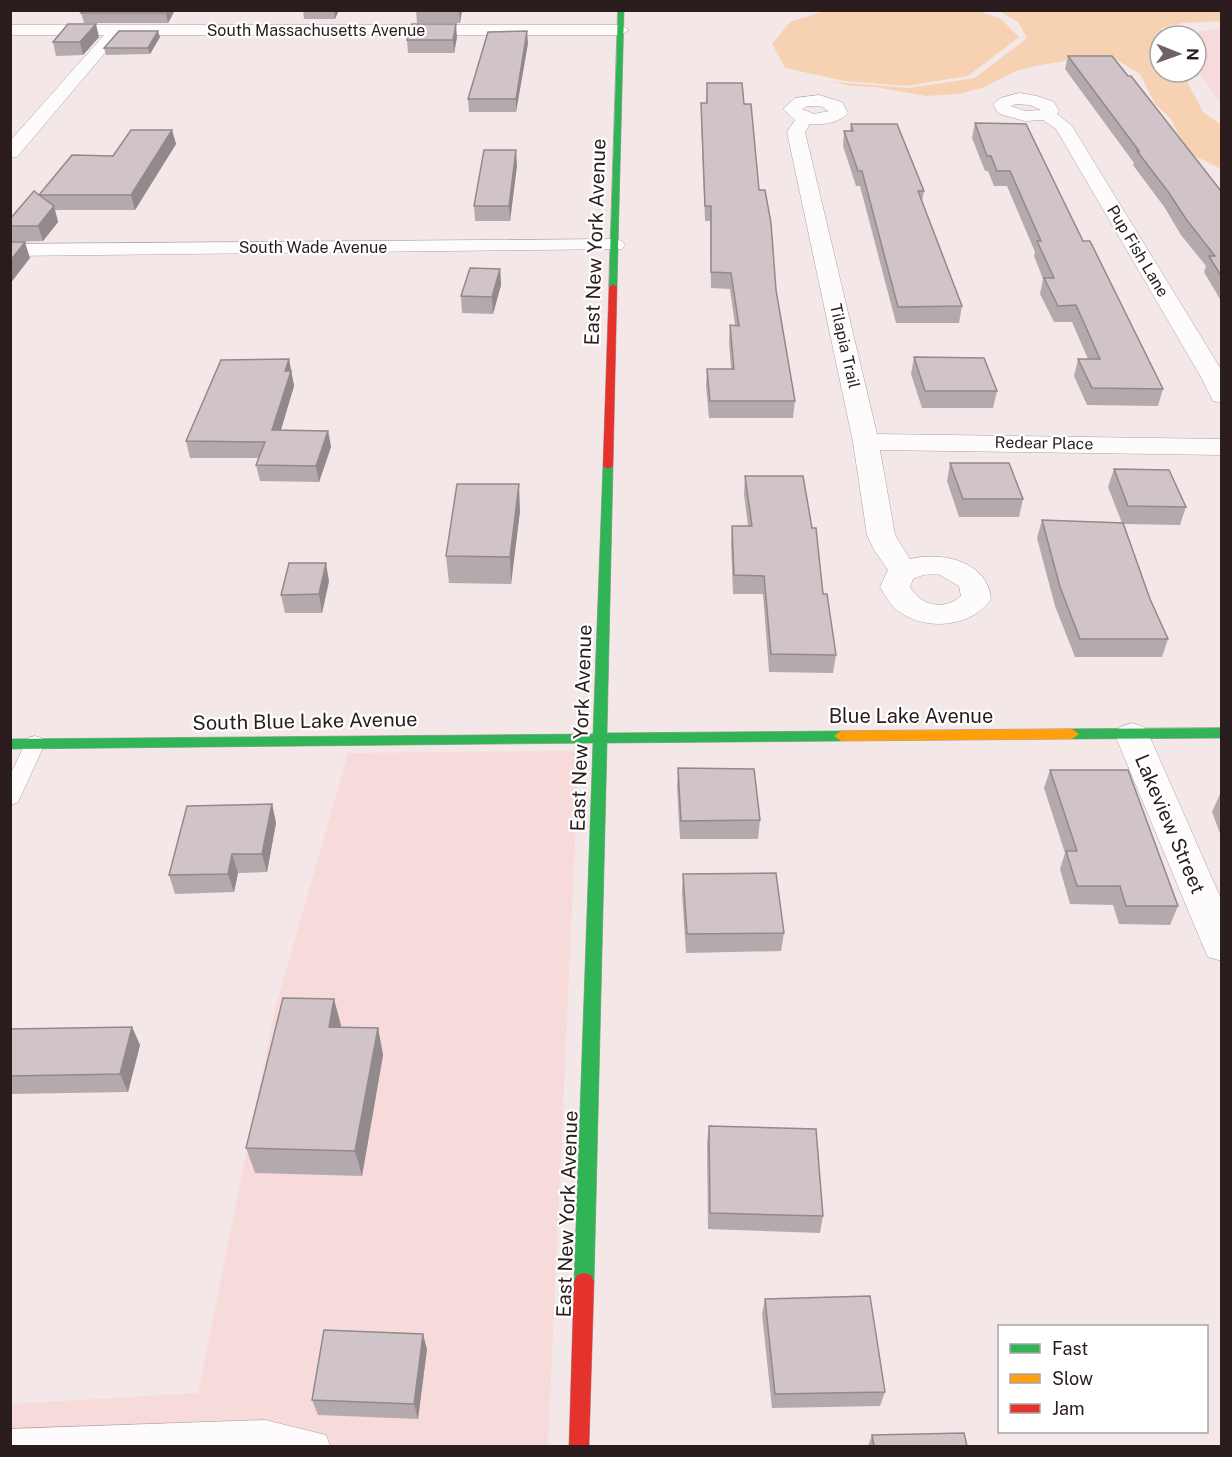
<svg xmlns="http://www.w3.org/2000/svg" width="1232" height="1457" viewBox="0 0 1232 1457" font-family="'Public Sans',sans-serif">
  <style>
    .built { fill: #f7dbdb }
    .green { fill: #f6d2b2 }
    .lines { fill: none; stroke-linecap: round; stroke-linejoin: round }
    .lane-casing { stroke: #afa2a2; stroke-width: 1 }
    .street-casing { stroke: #afa2a2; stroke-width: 1 }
    .fast-casing { stroke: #afa2a2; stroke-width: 1 }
    .slow-casing { stroke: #afa2a2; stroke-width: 1 }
    .jam-casing { stroke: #afa2a2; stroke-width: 1 }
    .lane { fill: #fdfbfb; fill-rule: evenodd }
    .street { fill: #fdfbfb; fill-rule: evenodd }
    .fast { fill: #30b455; fill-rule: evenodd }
    .slow { fill: #ff9f0a; fill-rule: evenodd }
    .jam { fill: #e5322d; fill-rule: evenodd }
    .wall { fill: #b4a9ac }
    .shaded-wall { fill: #92898c }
    .building { fill: #d1c4c8; stroke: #92898c; stroke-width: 1.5 }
    .labels { text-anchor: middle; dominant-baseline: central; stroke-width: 4.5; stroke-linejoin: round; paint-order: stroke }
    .far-street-label { font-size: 16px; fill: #2a1c1c; stroke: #fff }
    .street-label { font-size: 20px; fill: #2a1c1c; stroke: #fff }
  </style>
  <rect width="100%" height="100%" fill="#f4e7e7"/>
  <path class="built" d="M1221,29H1222L1221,103L1196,69V36H1171L1169,34Z
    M579,751L548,1446H11V1404L198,1393L276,1005L348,753Z"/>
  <path class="green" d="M827,10L979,11L1001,19L1019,37L968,76L906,86L845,81L785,68L772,44L790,22Z
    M999,11H1221V21L1183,23L1161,28L1162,36H1160V72H1182L1203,112L1221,125V169L1189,153L1170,118L1155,104L1140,74L1117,60L1077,59L1035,66L1016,71L982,88L959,94L926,96L875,87L851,86L832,82L908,88L975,78L1027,38L1018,22Z"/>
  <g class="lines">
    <g class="lane-casing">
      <path id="lane" d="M35,736L42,738L45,743L20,798L17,803L10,805V775L28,738Z
        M265,1420L326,1435L330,1446H10V1429Z"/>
    </g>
    <g class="street-casing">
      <path id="street" d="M10,25H621L629,30L621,35H120L17,157L10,158V141L104,35H10Z
        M1019,93L1037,96L1054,102L1059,111L1057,114L1072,126L1222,371V403L1213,401L1201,377L1056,129L1043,120L1025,121L1003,115L998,113L993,104L1001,98ZM1015,104L1030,105L1041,110L1025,111L1011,106Z
        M819,95L842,102L848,113C840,123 822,125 810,124L805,132L877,434L1222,439V455L880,450L895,535L910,559C941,551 988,561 991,599C972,627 928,631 901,613C891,607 886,597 880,587L888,570L874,550L867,535L853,442L787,132L795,120L783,109L795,98ZM807,106H820L829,111L814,114L802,109ZM938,574L959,586L961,596C944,611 921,606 910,587L913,579L923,575Z
        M615,239L622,241L625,245L622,249L10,256V244Z
        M1132,723L1144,727L1149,735L1222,901V961L1208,957L1203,946L1115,735L1120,727Z"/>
    </g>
    <g class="fast-casing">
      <path id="fast" d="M618,10H624L617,287L613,290L609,287Z
        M608,463L613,466L607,733L841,731L848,736L841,741L607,743L594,1282L591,1289L584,1291L577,1289L574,1282L593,743L10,749V739L593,734L603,466Z
        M1222,728V738L1072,739L1065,734L1072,729Z"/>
    </g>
    <g class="slow-casing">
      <path id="slow" d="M1072,729L1079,734L1072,739L841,741L834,736L841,731Z"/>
    </g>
    <g class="jam-casing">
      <path id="jam" d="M613,284L617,287L613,466L608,469L603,466L609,287Z
        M584,1273L591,1275L594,1282L589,1446H569L574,1282L577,1275Z"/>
    </g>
    <use href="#lane" class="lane"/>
    <use href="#street" class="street"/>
    <use href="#fast" class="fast"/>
    <use href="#slow" class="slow"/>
    <use href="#jam" class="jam"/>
  </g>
  <path class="wall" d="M84,10H175L168,23H84L81,13Z
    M303,10H339L335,19H304Z
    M416,10H462L460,23H417Z
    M99,37L83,55L56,56L53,42Z
    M160,37L150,54L106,55L104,48Z
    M457,37L454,53H408L407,40Z
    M528,43L516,112H469L468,99Z
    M1068,56L1221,191V301L1204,272L1206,266L1181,235L1165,208L1133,165L1134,163L1065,69Z
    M707,83L744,104L795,401L793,418H709L706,386L707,369H731L729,342L730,325H735L730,289L711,288L710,221H705L701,117V103H706Z
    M975,123L1083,241L1163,389L1158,406L1087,405L1074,376L1078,359H1088L1072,322H1054L1040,294L1043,279L1034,256L1035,252L1007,186H994L988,171H985L972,138Z
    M851,124L924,191L922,201L962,306L959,323H896L860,186H856L843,146L844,131H850Z
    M172,130L176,144L135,210H55L58,222L43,241L10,242V219L39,195L113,156Z
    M517,165L510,221H475L474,206Z
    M500,269L501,285L493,314L462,313L461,296Z
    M914,357L997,391L993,408H922L911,374Z
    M289,359L294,386L281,430L328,431L331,447L319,482L260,481L256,465L259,458H190L186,441Z
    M950,463L1023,499L1019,517H959L947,481Z
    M1114,469L1186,507L1180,525L1124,524L1150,599L1168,639L1162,657H1075L1055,606L1037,538L1042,520L1122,523L1108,487Z
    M745,476L823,594L836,655L833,673L769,672L763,594H733L731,544L732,526H748L744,494Z
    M520,511L511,584L449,583L446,556Z
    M329,581L322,613H285L281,595Z
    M678,768L760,820L758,839H680L677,787Z
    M1050,770L1178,906L1170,925L1119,924L1113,905L1070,904L1060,869L1065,853L1044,788Z
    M1220,794H1221V836L1212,812Z
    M272,804L276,823L267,872L238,873L234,892L175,894L169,875Z
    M683,874L784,933L781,951L686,953L682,893Z
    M341,1025L340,1027L378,1028L383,1055L362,1176L255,1173L246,1148Z
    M132,1027L140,1045L128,1092L10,1094V1029Z
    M709,1126L823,1216L820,1233L708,1229L707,1143Z
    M765,1299L885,1392L880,1406L772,1408L762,1314Z
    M427,1349L418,1419L318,1415L312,1400Z
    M872,1435L967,1446H868Z"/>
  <path class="shaded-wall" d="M167,10H175L168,23L166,13Z
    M334,10H339L335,19Z
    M459,10H462L460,23Z
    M96,24L99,37L83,55L80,42Z
    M456,24L457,37L454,53L453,40Z
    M158,31L160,37L150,54L148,48Z
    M527,31L528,43L516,112V99Z
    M172,130L176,144L135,210L131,195Z
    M516,150L517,165L510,221L509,206Z
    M54,206L58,222L43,241L38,226Z
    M25,242L30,258L10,284V261Z
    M500,269L501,285L493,314L492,297Z
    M289,359L294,386L276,446L272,430L285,371Z
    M328,431L331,447L319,482L316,466Z
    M519,484L520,511L511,584L510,557Z
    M326,563L329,581L322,613L319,594Z
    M272,804L276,823L267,872L262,854Z
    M232,854L238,873L234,892L228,874Z
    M334,999L341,1025L336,1053L329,1027Z
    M132,1027L140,1045L128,1092L120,1074Z
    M378,1028L383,1055L362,1176L355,1151Z
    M423,1334L427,1349L418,1419L414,1404Z"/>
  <path class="building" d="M84,10H167L166,13H81Z
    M68,24H96L80,42H53Z
    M412,24H456L453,40H407Z
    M119,31H158L148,48H104Z
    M527,31L516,99H468L488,32Z
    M1068,56H1112L1128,76H1131L1221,191V276L1209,256H1215L1186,219L1169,193L1137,151H1139Z
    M707,83H742L744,104H751L759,190H765L771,223L776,290L795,401H710L707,369H734L730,325L739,326L731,273L711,272V206H705L701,103H707Z
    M975,123L1026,124L1083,241H1090L1163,389L1092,388L1078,359H1100L1076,305L1058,306L1044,278H1054L1037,241H1041L1010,171H997L991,156H987Z
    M851,124H897L924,191H918L962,306L898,307L862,171H858L844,131H853Z
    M131,130H172L131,195H39L54,206L38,226H10V219L34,191L39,195L72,155L113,156Z
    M484,150H516L509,206H474Z
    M10,242H25L10,261Z
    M470,268L500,269L492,297L461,296Z
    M914,357L984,358L997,391H925Z
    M289,359L285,371H291L272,430L328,431L316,466L256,465L265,442L186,441L221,360Z
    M950,463H1009L1023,499H963Z
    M1114,469L1169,470L1186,507L1128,506Z
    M745,476H803L812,528H816L823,594H827L836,655L771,654L764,576L734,575L732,526H752Z
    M457,484H519L510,557L446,556Z
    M1042,520L1123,523L1150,599L1168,639H1080L1060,587Z
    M289,563H326L319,594L281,595Z
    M678,768L754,769L760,820L681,821Z
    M1050,770H1128L1178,906H1126L1120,886H1077L1066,851H1077Z
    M272,804L262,854H232L228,874L169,875L187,806Z
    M776,873L784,933L687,934L683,874Z
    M283,998L334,999L329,1027L378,1028L355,1151L246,1148Z
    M132,1027L120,1074L10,1076V1029Z
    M709,1126L816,1129L823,1216L710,1213Z
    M870,1296L885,1392L775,1394L765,1299Z
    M324,1330L423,1334L414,1404L312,1400Z
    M964,1433L967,1446H874L872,1435Z"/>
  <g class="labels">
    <g class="far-street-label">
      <text x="316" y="30">South Massachusetts Avenue</text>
      <text x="313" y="247">South Wade Avenue</text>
      <text transform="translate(1138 251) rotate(59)">Pup Fish Lane</text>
      <text transform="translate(845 346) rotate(77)">Tilapia Trail</text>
      <text transform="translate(1044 443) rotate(1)">Redear Place</text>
    </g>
    <g class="street-label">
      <text transform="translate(595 242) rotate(-88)">East New York Avenue</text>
      <text x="911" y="716">Blue Lake Avenue</text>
      <text transform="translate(305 721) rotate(-1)">South Blue Lake Avenue</text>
      <text transform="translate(581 728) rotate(-88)">East New York Avenue</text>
      <text transform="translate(1170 824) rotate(67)">Lakeview Street</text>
      <text transform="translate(567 1214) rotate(-88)">East New York Avenue</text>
    </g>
  </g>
  <rect width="1232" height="1457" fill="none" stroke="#2a1c1c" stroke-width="24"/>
  <rect x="998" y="1325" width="210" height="108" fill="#ffffff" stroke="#aaa4a4" stroke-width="1.5"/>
  <rect x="1010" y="1344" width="30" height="9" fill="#30b455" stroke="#aaa4a4" stroke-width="1.5"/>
  <text x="1052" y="1355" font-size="18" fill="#2a1c1c">Fast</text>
  <rect x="1010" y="1374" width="30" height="9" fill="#ff9f0a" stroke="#aaa4a4" stroke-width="1.5"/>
  <text x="1052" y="1385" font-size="18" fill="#2a1c1c">Slow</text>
  <rect x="1010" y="1404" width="30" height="9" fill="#e5322d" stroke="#aaa4a4" stroke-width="1.5"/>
  <text x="1052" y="1415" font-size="18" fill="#2a1c1c">Jam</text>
  <g transform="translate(1178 54) rotate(91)"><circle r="28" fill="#ffffff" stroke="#aaa4a4" stroke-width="1.5"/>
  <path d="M0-4.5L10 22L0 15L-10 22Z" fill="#716363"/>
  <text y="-9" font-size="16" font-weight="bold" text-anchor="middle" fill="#2a1c1c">N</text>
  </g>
</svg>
